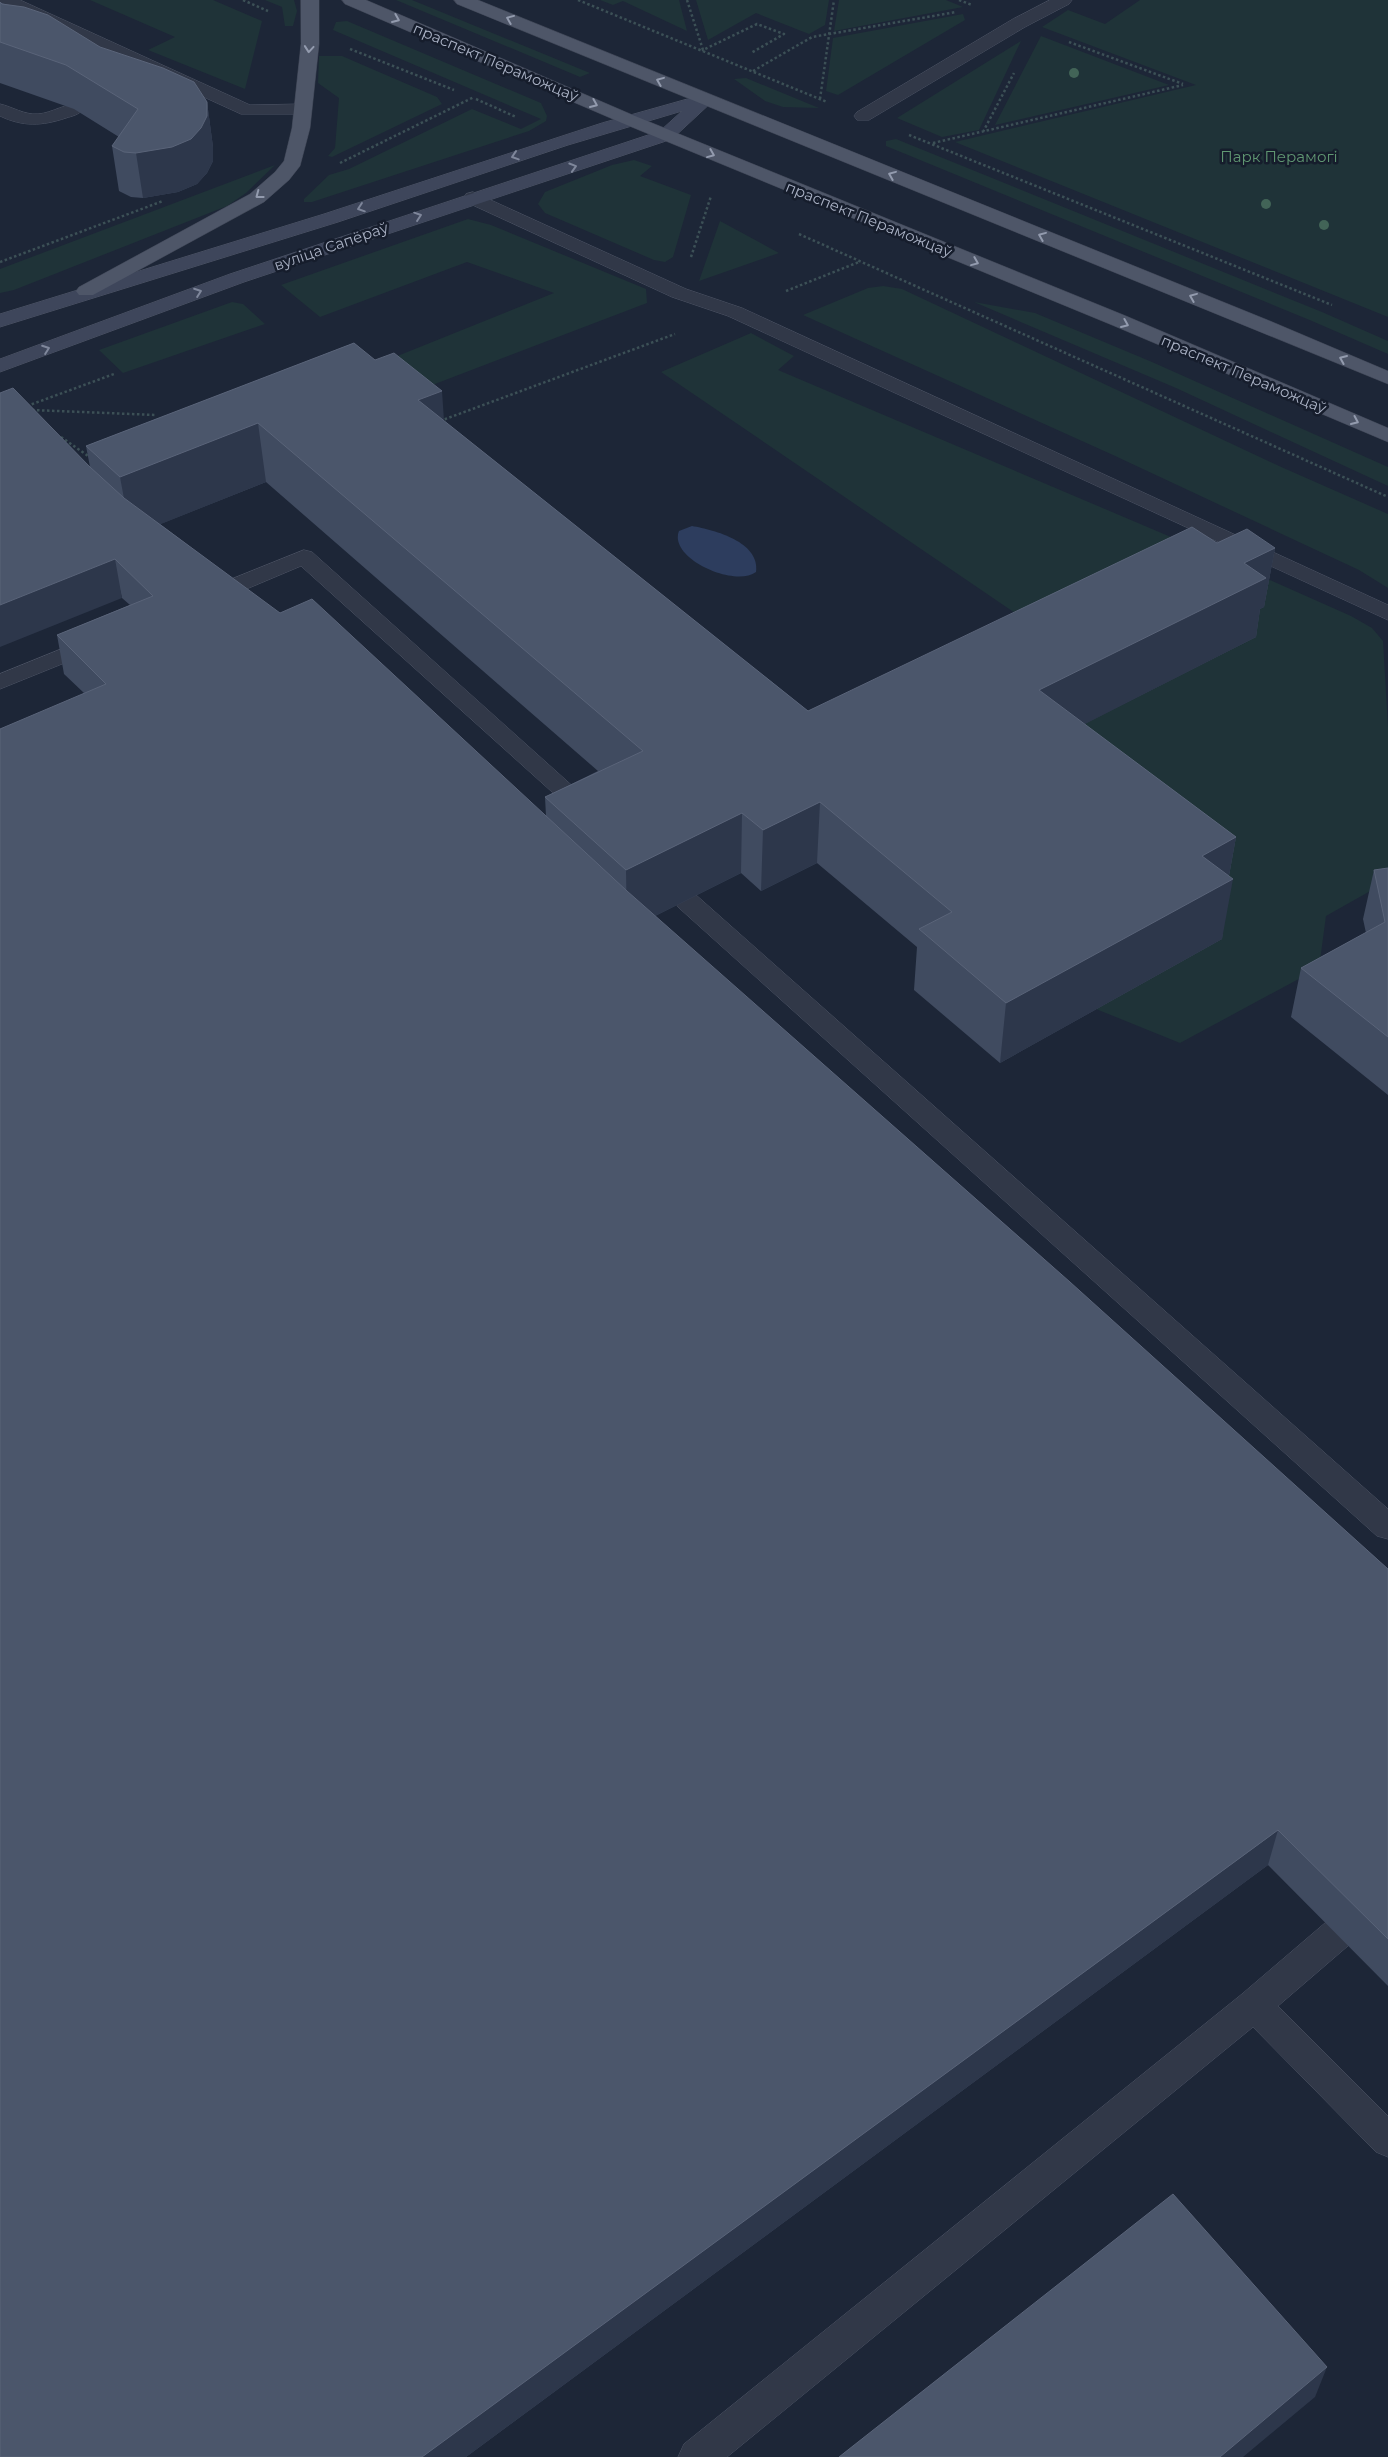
<svg xmlns="http://www.w3.org/2000/svg" width="1388" height="2457" viewBox="0 0 1388 2457" font-family="Montserrat,sans-serif">
  <style>
    .green { fill: #1f3338 }
    .water { fill: #2d3d5e }
    .lines { fill: none; stroke-linecap: round; stroke-linejoin: round }
    .service-casing { stroke: #4e5566; stroke-width: 1 }
    .secondary-casing { stroke: #4e5566; stroke-width: 1 }
    .primary-casing { stroke: #3a4151; stroke-width: 1 }
    .path { stroke: #3c5056; stroke-width: 2.5; stroke-dasharray: 2.5 2.5; stroke-linecap: butt }
    .service { fill: #313848; fill-rule: evenodd }
    .secondary { fill: #3e465b; fill-rule: evenodd }
    .primary { fill: #4e5668; fill-rule: evenodd }
    .tree { fill: #426457 }
    .wall { fill: #404b60; fill-rule: evenodd }
    .shaded-wall { fill: #2d374b }
    .building { fill: #4b566b; stroke: #5a6479 }
    .oneway { stroke: #939bae }
    .oneway2 { stroke: #7f879b }
    .labels { text-anchor: middle; dominant-baseline: central; stroke-width: 5; stroke-linejoin: round; paint-order: stroke }
    .far-street-label { font-size: 15px; fill: #aab2c5; stroke: #161d2c }
    .far-park-label { font-size: 15px; fill: #609772; stroke: #161d2c }
  </style>
  <rect width="100%" height="100%" fill="#1d2637"/>
  <path class="green" d="M90,0H213L262,21L245,89L148,50L175,37Z
    M265,0H294L297,11L293,26H285L282,7Z
    M396,0H412L590,73L580,77Z
    M600,0H679L687,31L623,1L613,5Z
    M696,0H829L825,25L809,34L756,13L708,40Z
    M839,0H946L963,7L834,31Z
    M1140,0H1388V317L955,142L1196,85L1042,27L1068,10L1105,24Z
    M963,14L965,20L838,95L826,91L833,38Z
    M347,21L541,103L547,116L546,121L529,131L312,202H304V199L329,175L349,169L472,109L521,129L541,119L333,30L336,22Z
    M1041,36L1169,85L995,125Z
    M1021,41L979,130L942,137L897,118Z
    M319,56H342L437,97L442,104L332,157L328,156L335,148L339,98L318,83Z
    M746,78L819,108L783,107L765,101L734,79Z
    M896,139L1322,312L1388,341V354L1312,321L886,146V141Z
    M634,160L652,166L640,176L691,195L673,257L665,262L654,260L545,213L538,204L545,192L612,165Z
    M275,165L246,193L227,206L14,290L0,293V269Z
    M468,219L491,225L646,289L647,303L414,392L370,367L554,293L467,262L320,317L281,285Z
    M720,221L779,253L699,281Z
    M883,286L902,289L1279,466L1388,514V588L1359,570L1113,455L803,315L868,288Z
    M232,302L243,304L265,324L123,373L99,350Z
    M974,302L1035,313L1152,362L1388,467V486L1176,388Z
    M751,333L794,356L778,370L1225,560L1351,616L1372,628L1383,641L1388,727V881L1326,916L1319,968L1180,1043L1096,1009L1032,751L1234,623L1264,607L1062,645L661,372Z"/>
  <path class="water" d="M692,526C715,530 760,542 756,572C734,588 668,558 679,531Z"/>
  <g class="lines">
    <g class="service-casing">
      <path id="service" d="M0,0H20L250,105L303,104L309,105L312,109L309,113L303,114H241L0,4Z
        M1050,0H1072L1069,4L1025,27L869,120H857L854,116L857,112L1013,19Z
        M0,104C13,107 24,115 38,114C53,113 66,102 80,105L83,109C79,115 72,116 66,118C42,126 23,127 0,116Z
        M473,192L686,289L742,308L1388,605V620L728,316L672,297L466,202L464,198L466,194Z
        M304,550L312,552L597,808L601,813L597,818L589,821L581,818L301,566L218,601L210,603L202,601L199,596L202,591Z
        M96,635L104,637L107,642L104,647L0,689V674Z
        M687,893L696,895L1388,1509V1539L1377,1536L678,907L675,901L678,895Z
        M1337,1919L1349,1923L1354,1934L1349,1945L1278,2006L1388,2116V2157L1376,2152L1253,2027L727,2457H678L684,2444L1242,1994L1325,1923Z"/>
    </g>
    <g class="secondary-casing">
      <path id="secondary" d="M702,95L711,96L714,100L672,139L244,282L0,372V359L230,274L660,131L682,111L568,145L338,222L0,327V314L324,214L602,123Z"/>
    </g>
    <g class="primary-casing">
      <path id="primary" d="M301,0H319V44L310,128L300,166L289,180L264,202L93,295H79L76,291L79,287L250,194L275,172L284,161L292,128L301,44Z
        M342,0H366L635,116L1126,316L1388,428V442L1112,325L622,123L345,4Z
        M454,0H478L1270,321L1388,371V384L457,4Z"/>
    </g>
    <path class="path" d="M243,0L268,11
      M578,0L827,102
      M687,0L703,50L757,24L784,34L751,53
      M959,0L972,5
      M1069,42L1183,84
      M350,49L454,90
      M753,71L812,37L956,12
      M476,99L516,117
      M820,99L834,0
      M983,132L1014,73
      M909,135L1332,305
      M933,143L1183,85
      M340,163L474,97
      M799,234L1388,497
      M691,257L711,196
      M0,262L163,201
      M786,291L859,262
      M27,406L114,374
      M32,410L156,415
      M440,421L675,334
      M61,437L91,458"/>
    <use href="#service" class="service"/>
    <use href="#secondary" class="secondary"/>
    <use href="#primary" class="primary"/>
  </g>
  <g class="tree">
    <circle cx="1074" cy="73" r="5"/>
    <circle cx="1266" cy="204" r="5"/>
    <circle cx="1324" cy="225" r="5"/>
  </g>
  <path class="wall" d="M0,2L100,47L207,102L213,147V161L207,173L197,184L178,192L143,198L131,197L119,191L112,146L119,137L74,109L0,83Z
    M354,343L444,421L808,711L1217,543L1275,548L1264,607L1260,609L1256,637L1084,724L1236,837L1229,876L1222,939L1000,1063L914,990L917,947L817,863L761,891L741,873L655,916L1388,1569V1986L1268,1865L466,2457H0L84,693L64,674L57,635L130,605L122,598L90,467L86,446ZM266,482L598,771L545,797L546,816L160,524Z
    M1388,868V1095L1291,1017L1301,968L1366,933L1363,919L1374,870Z"/>
  <path class="shaded-wall" d="M207,102L213,147V161L207,173L197,184L178,192L143,198L136,153Z
    M442,391L446,450L418,400Z
    M258,423L266,482L131,536L120,477Z
    M1275,548L1264,607L1260,609L1256,637L1032,751L1039,690L1244,563Z
    M115,559L122,598L0,647V605Z
    M820,802L817,863L761,891L763,830Z
    M742,813L741,873L627,930L626,870Z
    M1236,837L1228,881L1233,879L1222,939L1000,1063L1006,1003L1202,856Z
    M1278,1830L1268,1865L466,2457H422Z
    M1327,2367L1315,2397L1243,2457H1220Z"/>
  <path class="building" d="M0,2L2,4L24,7L48,15L100,47L163,68L194,82L207,102V116L201,128L191,139L172,147L136,153L124,152L112,146L138,109L66,65L0,42Z
    M354,343L375,360L394,353L442,391L418,400L808,711L1192,527L1217,543L1247,529L1275,548L1244,563L1266,578L1039,690L1236,837L1202,856L1233,879L1006,1003L919,929L952,912L820,802L763,830L742,813L626,870L545,797L643,751L258,423L120,477L86,446Z
    M13,388L90,467L124,498L280,613L312,599L627,891L1070,1282L1388,1569V1939L1278,1830L422,2457H0V729L106,684L57,635L153,596L115,559L0,605V393Z
    M1388,868V1037L1301,968L1385,922L1374,870Z
    M1173,2194L1327,2367L1220,2457H839Z"/>
  <defs><path id="oneway-chevron" d="M-2-3.5L2.5 0L-2 3.5" fill="none" stroke-width="1.6" stroke-linecap="round" stroke-linejoin="round" transform="scale(1.25)"/></defs>
  <g class="oneway">
    <use href="#oneway-chevron" transform="translate(396 19) rotate(23)"/>
    <use href="#oneway-chevron" transform="translate(510 19) rotate(-158)"/>
    <use href="#oneway-chevron" transform="translate(309 49) rotate(95)"/>
    <use href="#oneway-chevron" transform="translate(660 81) rotate(-158)"/>
    <use href="#oneway-chevron" transform="translate(594 104) rotate(23)"/>
    <use href="#oneway-chevron" transform="translate(711 154) rotate(22)"/>
    <use href="#oneway-chevron" transform="translate(892 175) rotate(-158)"/>
    <use href="#oneway-chevron" transform="translate(259 195) rotate(143)"/>
    <use href="#oneway-chevron" transform="translate(1042 236) rotate(-158)"/>
    <use href="#oneway-chevron" transform="translate(975 262) rotate(22)"/>
    <use href="#oneway-chevron" transform="translate(1193 297) rotate(-158)"/>
    <use href="#oneway-chevron" transform="translate(1125 324) rotate(23)"/>
    <use href="#oneway-chevron" transform="translate(1343 359) rotate(-157)"/>
    <use href="#oneway-chevron" transform="translate(1355 421) rotate(24)"/>
  </g>
  <g class="oneway2">
    <use href="#oneway-chevron" transform="translate(515 156) rotate(162)"/>
    <use href="#oneway-chevron" transform="translate(573 167) rotate(-17)"/>
    <use href="#oneway-chevron" transform="translate(361 208) rotate(161)"/>
    <use href="#oneway-chevron" transform="translate(418 216) rotate(-19)"/>
    <use href="#oneway-chevron" transform="translate(198 292) rotate(-20)"/>
    <use href="#oneway-chevron" transform="translate(46 349) rotate(-20)"/>
  </g>
  <g class="labels">
    <g class="far-street-label">
      <text transform="translate(496 62) rotate(23)">праспект Пераможцаў</text>
      <text transform="translate(869 219) rotate(22)">праспект Пераможцаў</text>
      <text transform="translate(331 246) rotate(-19)">вуліца Сапёраў</text>
      <text transform="translate(1244 374) rotate(23)">праспект Пераможцаў</text>
    </g>
    <g class="far-park-label">
      <text x="1279" y="156">Парк Перамогі</text>
    </g>
  </g>
</svg>
